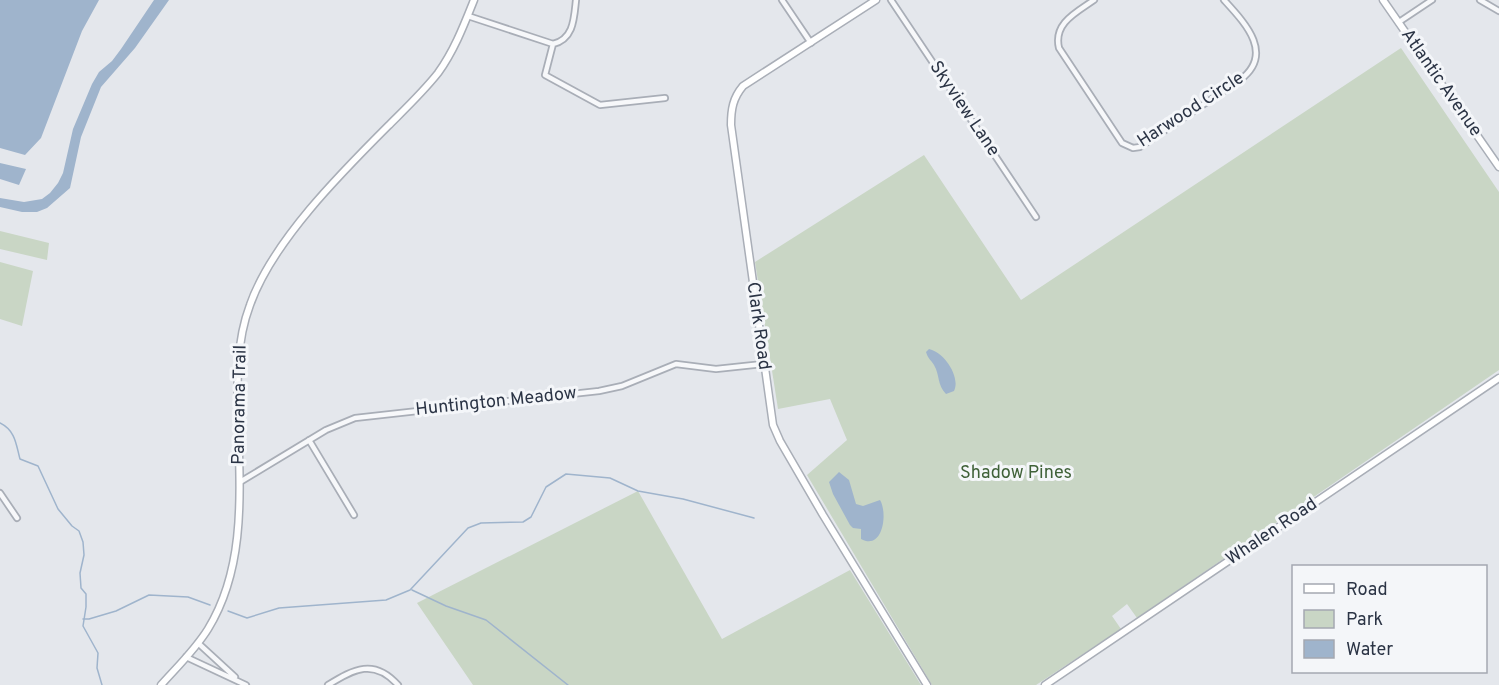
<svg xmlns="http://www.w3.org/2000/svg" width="1499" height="685" viewBox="0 0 1499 685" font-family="Overpass,sans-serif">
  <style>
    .green { fill: #c9d6c5 }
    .water { fill: #9fb4cc }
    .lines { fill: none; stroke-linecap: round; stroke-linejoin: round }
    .stream { stroke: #9fb4cc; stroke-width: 1.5 }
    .street-casing { stroke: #a9aeb7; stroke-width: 8 }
    .secondary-casing { stroke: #a9aeb7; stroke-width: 9 }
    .street { stroke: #f7f8fa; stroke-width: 4.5 }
    .secondary { stroke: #fff; stroke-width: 6 }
    .labels { text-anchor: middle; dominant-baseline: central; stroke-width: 6; stroke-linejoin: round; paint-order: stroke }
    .street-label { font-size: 18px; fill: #2b3445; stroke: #f4f6f9 }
    .park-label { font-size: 18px; fill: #3f6138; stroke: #f4f6f9 }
  </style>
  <rect width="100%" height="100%" fill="#e4e7ec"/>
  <path class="green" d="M1401,48L1499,192V370L1137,618L1127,604L1112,616L1121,629L1036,685H932L807,475L847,440L830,399L778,409L755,262L924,155L1021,300Z
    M0,231L49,243L47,260L0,249Z
    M0,262L33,271L22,326L0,319Z
    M638,491L722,639L850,570L921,685H473L417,603Z"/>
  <path class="water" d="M0,0H99L82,31L41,138L25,155L0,148Z
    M154,0H169L135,48L101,87L81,137L70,188L47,208L37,212H22L0,207V198L24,202L42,199L50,193L58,183L63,173L73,129L92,84L99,72L112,61L121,49Z
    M0,163L26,169L19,185L0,179Z
    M929,349C944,352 961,377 954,391L946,394C937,385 940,375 934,365C931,360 928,359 926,352Z
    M839,472L849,480L856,504L863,506L880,500C888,513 883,551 861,539V529L853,528L850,525L833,494L829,482Z"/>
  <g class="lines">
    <path class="stream" d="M0,423C16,431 16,445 20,459L38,466L58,509L72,526L79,531L83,542L84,555L80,573L81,588L86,594V607L83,626L98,653L97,668L102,685
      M412,590L446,606L486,620L568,685
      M228,611L247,618L279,608L386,600L410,590L468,528L481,523L523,522L531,517L546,487L566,474L610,478L638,491L683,499L754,518
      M83,619H89L116,611L149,595L188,597L210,605"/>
    <g class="street-casing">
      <path id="street" d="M782,0L811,43
        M891,0L1036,217
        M1094,0C1077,12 1053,23 1059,48L1122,143L1133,148L1140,147L1240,80C1275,54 1245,23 1224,0
        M1480,0L1499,11
        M468,16L553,44C574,39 574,18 576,0
        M1399,22L1432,0
        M553,44L545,75L600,105L665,98
        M309,440L354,515
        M240,482L326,430L355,418L599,391L622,386L676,364L716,369L763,364
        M0,493L17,518
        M198,643L235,677
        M186,657L246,685
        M328,685C354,669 374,658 398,685"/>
    </g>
    <g class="secondary-casing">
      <path id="secondary" d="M876,0L743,86C733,98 731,109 731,125L773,425L780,441L823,515L927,685
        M1383,0L1499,167
        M161,685C177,667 195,650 208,629C246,567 240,492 238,421C237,382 236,342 250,305C272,242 341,173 388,126C405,109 423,92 438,73C454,51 464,25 474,0
        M1045,685L1499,378"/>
    </g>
    <use href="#street" class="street"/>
    <use href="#secondary" class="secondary"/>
  </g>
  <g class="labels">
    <g class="street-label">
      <text transform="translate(1441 83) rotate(55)">Atlantic Avenue</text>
      <text transform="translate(964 109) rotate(56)">Skyview Lane</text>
      <text transform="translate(1191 110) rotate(-33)">Harwood Circle</text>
      <text transform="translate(758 326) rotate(82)">Clark Road</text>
      <text transform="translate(496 402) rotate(-6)">Huntington Meadow</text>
      <text transform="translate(240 405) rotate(-89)">Panorama Trail</text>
      <text transform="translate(1272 532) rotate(-34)">Whalen Road</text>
    </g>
    <g class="park-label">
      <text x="1016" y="473">Shadow Pines</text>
    </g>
  </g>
  <rect x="1292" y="565" width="195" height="108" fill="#f4f6f9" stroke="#a4a8b1" stroke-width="1.5"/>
  <rect x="1304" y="584" width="30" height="9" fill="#ffffff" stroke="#a4a8b1" stroke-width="1.5"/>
  <text x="1346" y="595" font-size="18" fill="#2b3445">Road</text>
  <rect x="1304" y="610" width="30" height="18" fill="#c9d6c5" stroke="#a4a8b1" stroke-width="1.5"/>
  <text x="1346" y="625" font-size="18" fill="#2b3445">Park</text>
  <rect x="1304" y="640" width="30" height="18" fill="#9fb4cc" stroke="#a4a8b1" stroke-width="1.5"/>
  <text x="1346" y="655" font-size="18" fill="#2b3445">Water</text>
</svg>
